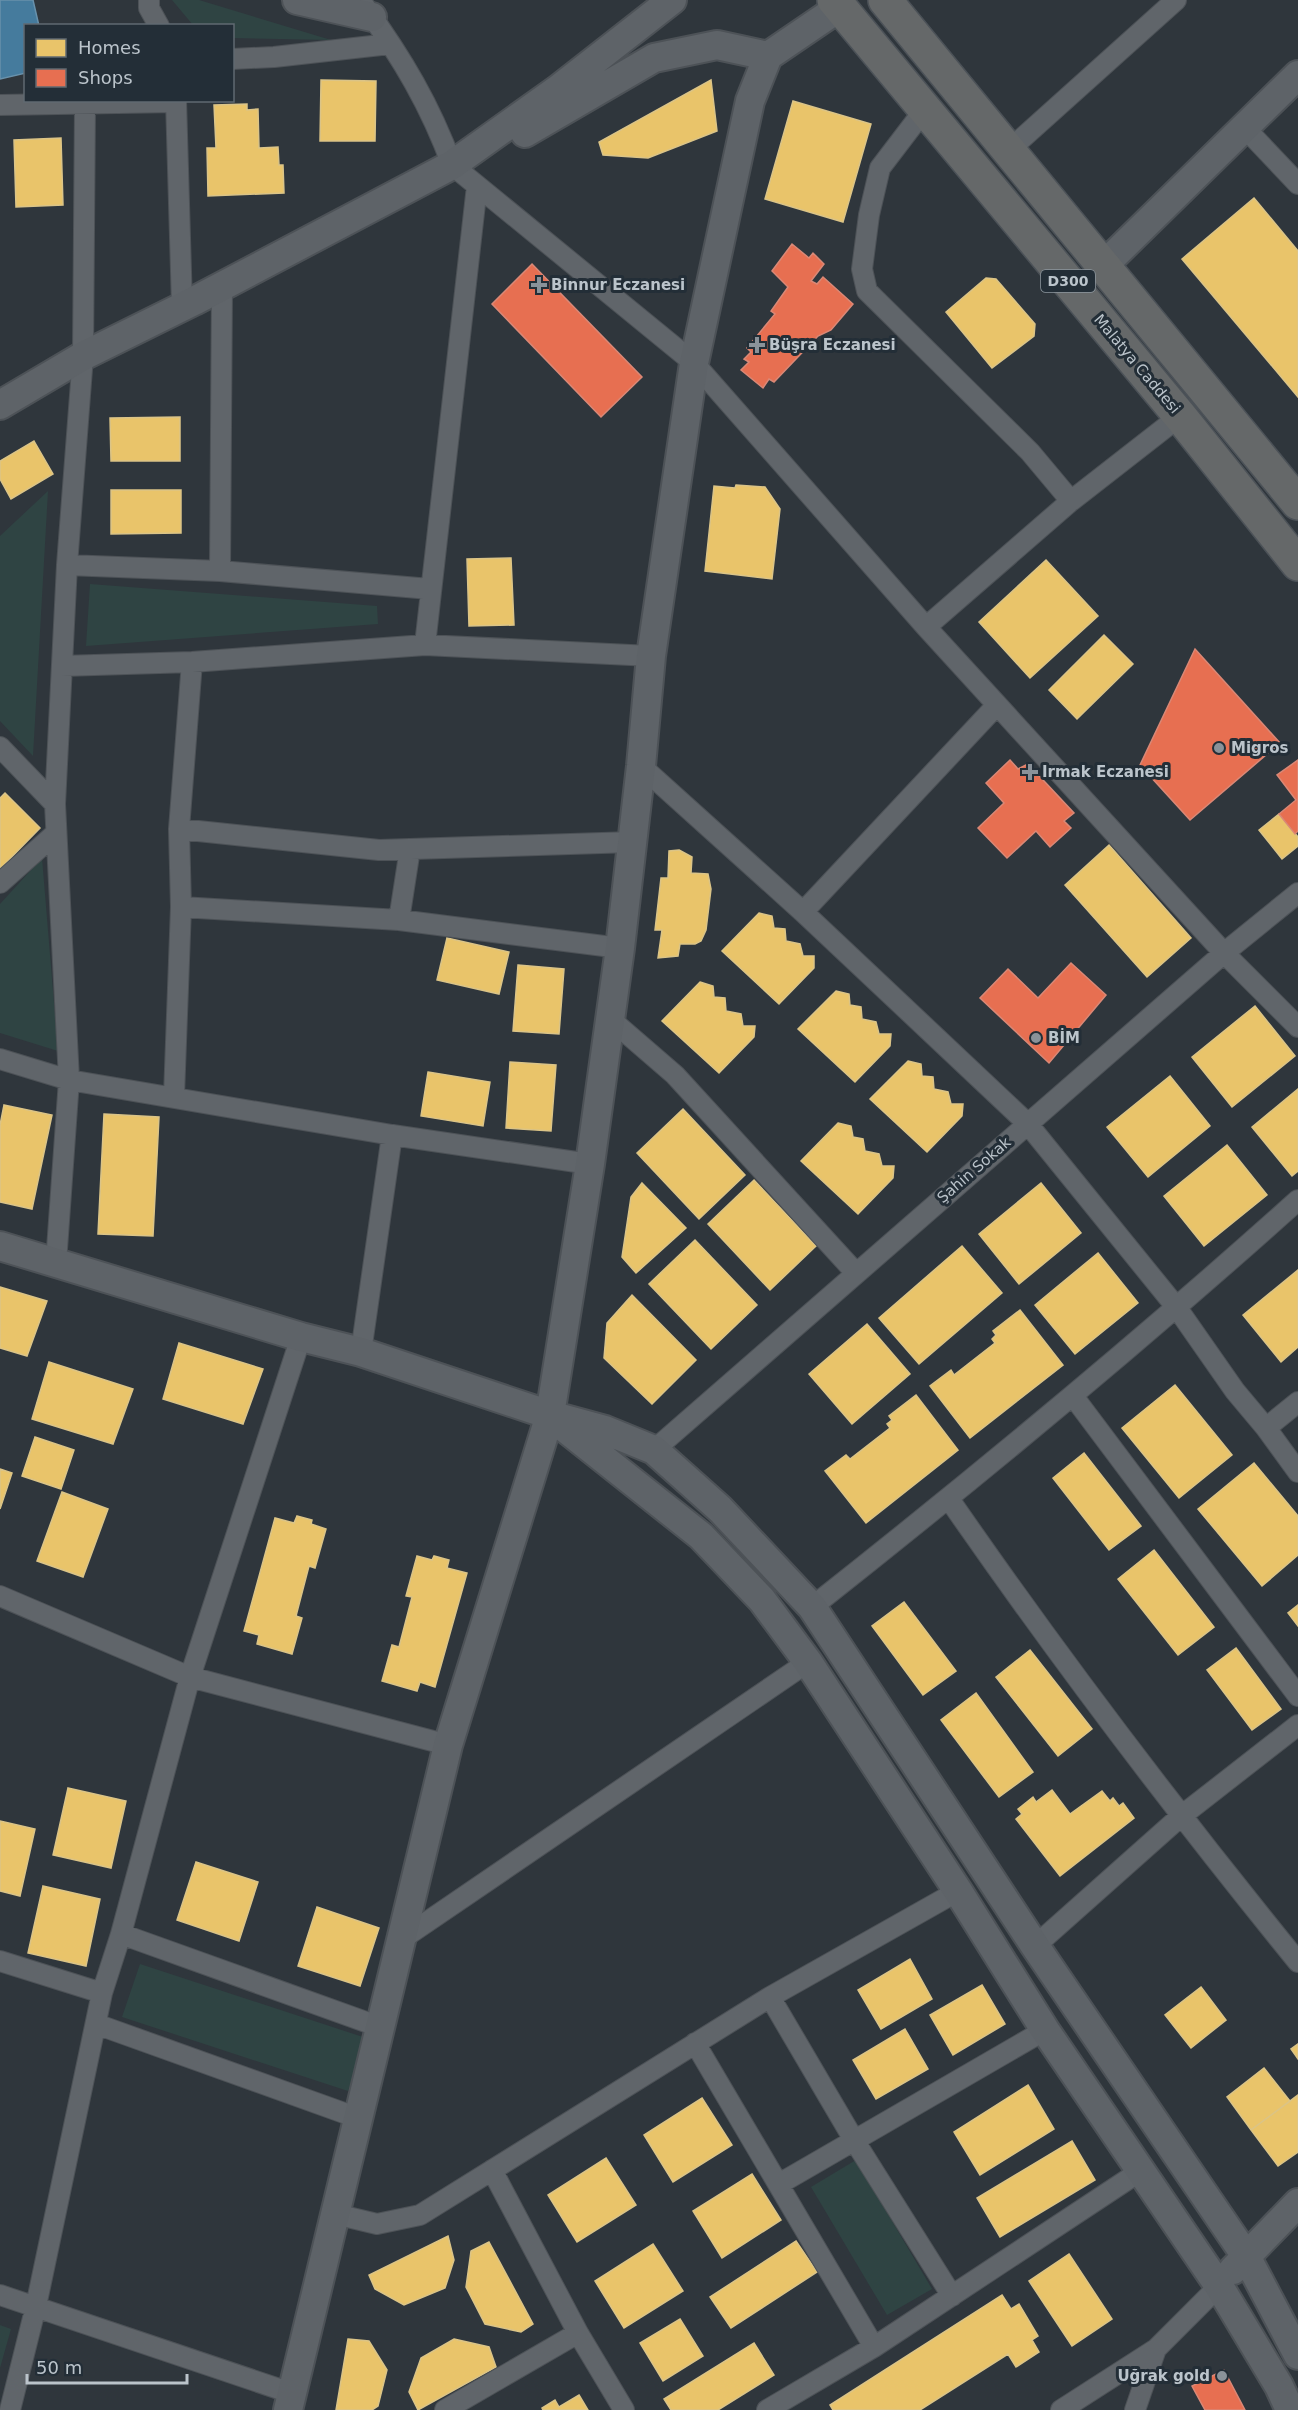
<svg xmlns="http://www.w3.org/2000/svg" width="1298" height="2410" viewBox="0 0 1298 2410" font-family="'DejaVu Sans',sans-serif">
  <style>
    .green { fill: #2f4443 }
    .homes { fill: #e9c46a; stroke: #dbc487; stroke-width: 1.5 }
    .shops { fill: #e76f51; stroke: #da8876; stroke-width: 1.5 }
    .public { fill: #457b9d; stroke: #6891ab; stroke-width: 1.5 }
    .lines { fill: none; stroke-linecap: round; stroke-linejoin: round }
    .street-casing { stroke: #4d5257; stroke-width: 22 }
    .secondary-casing { stroke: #4d5257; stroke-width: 32 }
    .highway-casing { stroke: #4c5258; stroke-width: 36 }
    .street { stroke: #60656a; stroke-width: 20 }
    .secondary { stroke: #5e6368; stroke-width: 28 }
    .highway { stroke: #656869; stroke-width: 33 }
    .poi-dot { fill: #8a9299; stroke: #232e37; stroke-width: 2 }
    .labels { text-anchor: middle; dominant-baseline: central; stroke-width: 6; stroke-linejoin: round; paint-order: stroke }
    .shield { fill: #232e37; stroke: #8d979f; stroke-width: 1.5 }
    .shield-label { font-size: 14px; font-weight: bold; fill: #bbc4cb }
    .poi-label { font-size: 15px; font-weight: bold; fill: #bbc4cb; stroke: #232e37; text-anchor: start }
    .street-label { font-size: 15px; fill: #bbc4cb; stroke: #232e37 }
  </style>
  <rect width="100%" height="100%" fill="#2f363c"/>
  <path class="green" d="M172,0H199L331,40L233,38L232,26L193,25Z
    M48,491L33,756L0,721V536Z
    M90,584L377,606L378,624L86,646Z
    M42,858L58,1051L0,1033V904Z
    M140,1964L366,2038L348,2091L122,2017Z
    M856,2160L932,2289L887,2315L811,2187Z
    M0,2325L11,2329L0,2368Z"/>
  <path class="homes" d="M321,80L376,81L375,141H320Z
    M711,80L717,131L648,158L603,155L599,142Z
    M793,101L871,124L843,222L765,199Z
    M247,104V110L258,109L259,148L278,147L279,165H283L284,193L208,196L207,148H216L214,105Z
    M61,138L63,205L16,207L14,140Z
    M1254,198L1298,251V397L1182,259Z
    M986,278L996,279L1035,324L1034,336L992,368L946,312Z
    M180,417V461H111L110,418Z
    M34,441L53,474L11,499L0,479V461Z
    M736,485L765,487L780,509L772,579L705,571L714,486L735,488Z
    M111,490H181V533L111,534Z
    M511,558L514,625L469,626L467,559Z
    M1046,560L1098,616L1030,678L979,622Z
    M1104,635L1133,664L1077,719L1049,690Z
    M5,793L40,828L0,869V798Z
    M1279,814L1298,837V846L1282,859L1259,830Z
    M1109,845L1191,938L1147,977L1065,885Z
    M679,850L692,857L691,873L708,874L711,889L706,930L701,941L695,944H680L678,956L658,958L662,930H655L661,878H668L669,851Z
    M759,913L772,916L774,928L785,929L786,941L800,944L803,956H814V968L779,1004L722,951Z
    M447,938L509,952L499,994L437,980Z
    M518,965L564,969L559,1034L513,1031Z
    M700,982L713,986L714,997L725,998L726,1011L741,1014L743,1026H755L754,1037L719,1073L662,1021Z
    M836,991L849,994L850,1005L861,1007L862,1019L876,1022L879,1034H891L890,1046L855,1082L798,1029Z
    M1255,1006L1295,1056L1232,1107L1192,1057Z
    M908,1061L921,1064L922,1076L933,1077L934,1089L948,1092L951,1104H963L962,1116L927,1152L870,1099Z
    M510,1062L556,1065L551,1131L506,1128Z
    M428,1072L490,1082L483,1126L421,1116Z
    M1170,1076L1210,1126L1148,1177L1107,1127Z
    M1298,1089V1171L1292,1176L1252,1127Z
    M4,1105L52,1115L32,1209L0,1202V1125Z
    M683,1109L745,1175L699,1219L637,1153Z
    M104,1114L159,1117L153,1236L98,1234Z
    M838,1123L851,1126L853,1137L863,1139L865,1151L879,1154L882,1166H894L893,1178L858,1214L801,1161Z
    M1227,1145L1267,1195L1204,1246L1164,1196Z
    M754,1180L816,1246L770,1290L708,1224Z
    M642,1183L686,1228L636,1273L622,1257L631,1197Z
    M1041,1183L1081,1233L1019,1284L979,1234Z
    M695,1240L757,1305L711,1349L649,1284Z
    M962,1246L1002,1293L919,1364L879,1318Z
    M1098,1253L1138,1303L1075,1354L1035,1305Z
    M1298,1270V1347L1281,1362L1243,1315Z
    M0,1287L47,1301L27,1356L0,1348Z
    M632,1295L696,1360L652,1404L604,1358L607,1323Z
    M1020,1310L1063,1365L970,1438L930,1386L951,1370L954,1375L995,1343L992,1339L996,1335L993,1331Z
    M867,1324L910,1374L852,1424L809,1374Z
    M179,1343L263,1369L243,1424L163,1399Z
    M49,1362L133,1389L113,1444L32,1419Z
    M1175,1385L1232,1455L1179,1498L1122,1428Z
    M916,1395L958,1450L866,1523L825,1471L846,1455L850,1459L890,1428L887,1424L892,1420L889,1416Z
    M35,1437L74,1450L61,1489L22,1476Z
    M1084,1453L1141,1526L1109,1550L1053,1478Z
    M1254,1463L1298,1516V1555L1262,1586L1198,1509Z
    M0,1469L12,1473L0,1509Z
    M62,1492L108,1509L83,1577L37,1561Z
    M297,1516L312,1520L311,1524L326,1529L315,1568L309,1566L296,1616L302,1618L292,1654L257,1644L259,1635L244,1631L275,1518L294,1523Z
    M1154,1550L1214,1627L1178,1655L1118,1579Z
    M417,1556L432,1560L434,1556L449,1560L447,1568L467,1573L435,1687L420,1682L417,1691L382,1681L392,1645L399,1647L412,1597L406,1596Z
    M904,1602L956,1671L923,1695L872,1626Z
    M1298,1605V1626L1288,1613Z
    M1236,1648L1281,1709L1252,1730L1207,1670Z
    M1030,1650L1092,1729L1058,1756L996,1677Z
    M976,1693L1033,1772L999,1797L941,1720Z
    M68,1788L126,1801L111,1868L53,1855Z
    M1052,1790L1070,1814L1102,1791L1110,1801L1113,1798L1119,1806L1123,1803L1134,1818L1060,1876L1016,1819L1022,1814L1018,1809L1033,1797L1036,1802Z
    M0,1821L35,1829L20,1896L0,1891Z
    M196,1862L258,1882L239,1941L177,1920Z
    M43,1886L100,1899L86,1966L28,1953Z
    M317,1907L379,1928L360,1986L298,1966Z
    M910,1959L932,1999L881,2029L858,1990Z
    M982,1985L1005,2024L953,2055L930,2015Z
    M1201,1987L1226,2020L1191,2048L1165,2015Z
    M905,2029L928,2069L876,2099L853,2060Z
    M1298,2044V2059L1291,2049Z
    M1264,2068L1290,2101L1251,2130L1227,2097Z
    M1028,2085L1054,2129L980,2175L954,2132Z
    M1298,2095V2152L1278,2166L1251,2130Z
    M702,2098L732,2145L673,2182L644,2135Z
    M1072,2141L1095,2180L1000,2237L977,2198Z
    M606,2158L636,2205L577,2242L548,2195Z
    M752,2174L781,2220L722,2258L693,2211Z
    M448,2236L454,2260L445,2288L404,2305L375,2289L369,2275Z
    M796,2241L817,2272L731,2328L710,2297Z
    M489,2242L533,2324L521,2332L485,2324L466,2287L471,2251Z
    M653,2244L683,2291L624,2328L595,2281Z
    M1069,2254L1112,2319L1072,2346L1029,2281Z
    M1002,2295L1011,2309L1019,2304L1038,2336L1032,2340L1039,2352L1016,2367L1008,2354L920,2410H833L830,2405Z
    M680,2319L703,2356L663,2381L640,2343Z
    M348,2339L369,2341L387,2370L378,2406L372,2410H336Z
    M454,2339L489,2347L496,2367L418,2410L409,2392L421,2358Z
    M754,2343L774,2375L718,2410H671L664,2399Z
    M579,2395L588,2410H543L542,2408L555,2400L559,2407Z"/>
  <path class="shops" d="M792,244L809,258L813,253L824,264L811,281L817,284L823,277L853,304L831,330L818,336L774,382L769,379L763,388L741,370L749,362L744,359L751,352L747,348L775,314L771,311L788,287L772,271Z
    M532,264L642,377L601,417L492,304Z
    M1195,649L1280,743L1190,820L1140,765Z
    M1010,760L1018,769L1028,764L1074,813L1064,821L1071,828L1050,847L1036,831L1007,858L978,828L1004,803L986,783Z
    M1298,760V831L1295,834L1279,814L1296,800L1277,775Z
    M1071,963L1106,995L1049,1063L980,998L1008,969L1038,998Z
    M1224,2370L1245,2410H1205L1192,2386Z"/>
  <path class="public" d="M0,0H33L39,26H26V73L0,79Z"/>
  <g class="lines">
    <g class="street-casing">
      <path id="street" d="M149,0V8L159,26
        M365,7C402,58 430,105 452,165L694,363L926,627L1224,953L1298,1027
        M232,59L274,57L390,44
        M176,100L182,306
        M0,105L176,102
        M925,109L880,168L869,215L862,269L867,291L1030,452L1071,501
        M1244,127L1298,184
        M1009,150L1176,0
        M67,565L220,571L430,589
        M220,571L222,286
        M926,627L1071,501L1180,416
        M425,645L477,186
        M62,666L192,662L425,645L651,656
        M0,747L55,804
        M641,766L803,912L1027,1123L1177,1308L1235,1391L1266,1428L1298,1472
        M179,829L379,850L633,842
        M0,883L55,834
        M181,907L399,920L620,948
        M803,912L997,705
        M399,920L410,849
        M609,1018L675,1075L855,1272
        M0,1059L69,1080L392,1135L590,1164
        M174,1096L181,907L179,829L192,662
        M56,1263L69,1080L55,804L67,565L83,356L85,104
        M361,1352L392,1135
        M1073,1396L1298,1696
        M1266,1428L1298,1402
        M654,1450L1224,953L1298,893
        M949,1499C1059,1658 1176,1812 1298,1962
        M0,1596L190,1677L448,1745
        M812,1607C978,1476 1141,1341 1298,1200
        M121,1934L380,2027
        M402,1939L808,1662
        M1035,1946L1180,1817L1298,1725
        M0,1961L102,1993
        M770,1997L854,2140L952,2296
        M96,2024L358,2118
        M695,2043L874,2347
        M492,2170L578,2333L624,2410
        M779,2184L1045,2030
        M335,2214L377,2224L420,2215L770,1997L958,1891
        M0,2295L291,2393
        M10,2410L36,2306L102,1993L121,1934L190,1677L301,1337
        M445,2410L578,2333
        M767,2410L874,2347L1142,2170
        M1061,2410L1156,2349L1219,2286
        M1135,2410L1156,2349"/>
    </g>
    <g class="secondary-casing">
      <path id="secondary" d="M297,0L372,17
        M525,133L654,58L717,45L768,56
        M1102,267L1298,75
        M0,405L83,356L194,301L452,165L557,90L672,0
        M0,1246L301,1337L361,1352L550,1415L605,1430L654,1450L720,1509L812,1607L1035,1946L1246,2256L1298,2355
        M556,1421L701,1536L762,1600L808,1662L958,1891L1045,2030L1219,2286L1279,2386L1290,2410
        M1233,2270L1298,2203
        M288,2410L448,1745L550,1415L590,1164L620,948L641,766L651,656L694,363L750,101L768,56L840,7"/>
    </g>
    <g class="highway-casing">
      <path id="highway" d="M834,0L1180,416L1298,564
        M885,0L1298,503"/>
    </g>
    <use href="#street" class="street"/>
    <use href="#secondary" class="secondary"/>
    <use href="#highway" class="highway"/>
  </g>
  <g class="poi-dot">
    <path d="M536 276h6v6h6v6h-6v6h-6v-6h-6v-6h6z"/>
    <path d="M754 336h6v6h6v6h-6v6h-6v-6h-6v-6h6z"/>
    <circle cx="1219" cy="748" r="6"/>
    <path d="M1027 763h6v6h6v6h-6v6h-6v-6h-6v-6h6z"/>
    <circle cx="1036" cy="1038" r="6"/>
    <circle cx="1222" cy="2376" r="6"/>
  </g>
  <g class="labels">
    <rect class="shield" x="1041" y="270" width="54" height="22" rx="4.5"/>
    <g class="shield-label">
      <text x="1068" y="281">D300</text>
    </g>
    <g class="poi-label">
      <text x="551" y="285">Binnur Eczanesi</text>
      <text x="769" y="345">Büşra Eczanesi</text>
      <text x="1231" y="748">Migros</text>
      <text x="1042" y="772">Irmak Eczanesi</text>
      <text x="1048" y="1038">BİM</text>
      <text x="1210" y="2376" text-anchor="end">Uğrak gold</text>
    </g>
    <g class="street-label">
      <text transform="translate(1137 364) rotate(50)">Malatya Caddesi</text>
      <text transform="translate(974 1170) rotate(-41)">Şahin Sokak</text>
    </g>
  </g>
  <rect x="24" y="24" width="210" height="78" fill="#232e37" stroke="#606a72" stroke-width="1.5"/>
  <rect x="36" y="39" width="30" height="18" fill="#e9c46a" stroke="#606a72" stroke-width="1.5"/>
  <text x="78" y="54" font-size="18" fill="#bbc4cb">Homes</text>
  <rect x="36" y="69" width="30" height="18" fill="#e76f51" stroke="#606a72" stroke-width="1.5"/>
  <text x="78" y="84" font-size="18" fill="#bbc4cb">Shops</text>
  <path d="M27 2374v9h160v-9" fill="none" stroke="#bbc4cb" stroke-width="3"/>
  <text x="36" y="2374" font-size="18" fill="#bbc4cb" stroke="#232e37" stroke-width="4.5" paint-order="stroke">50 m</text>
</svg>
